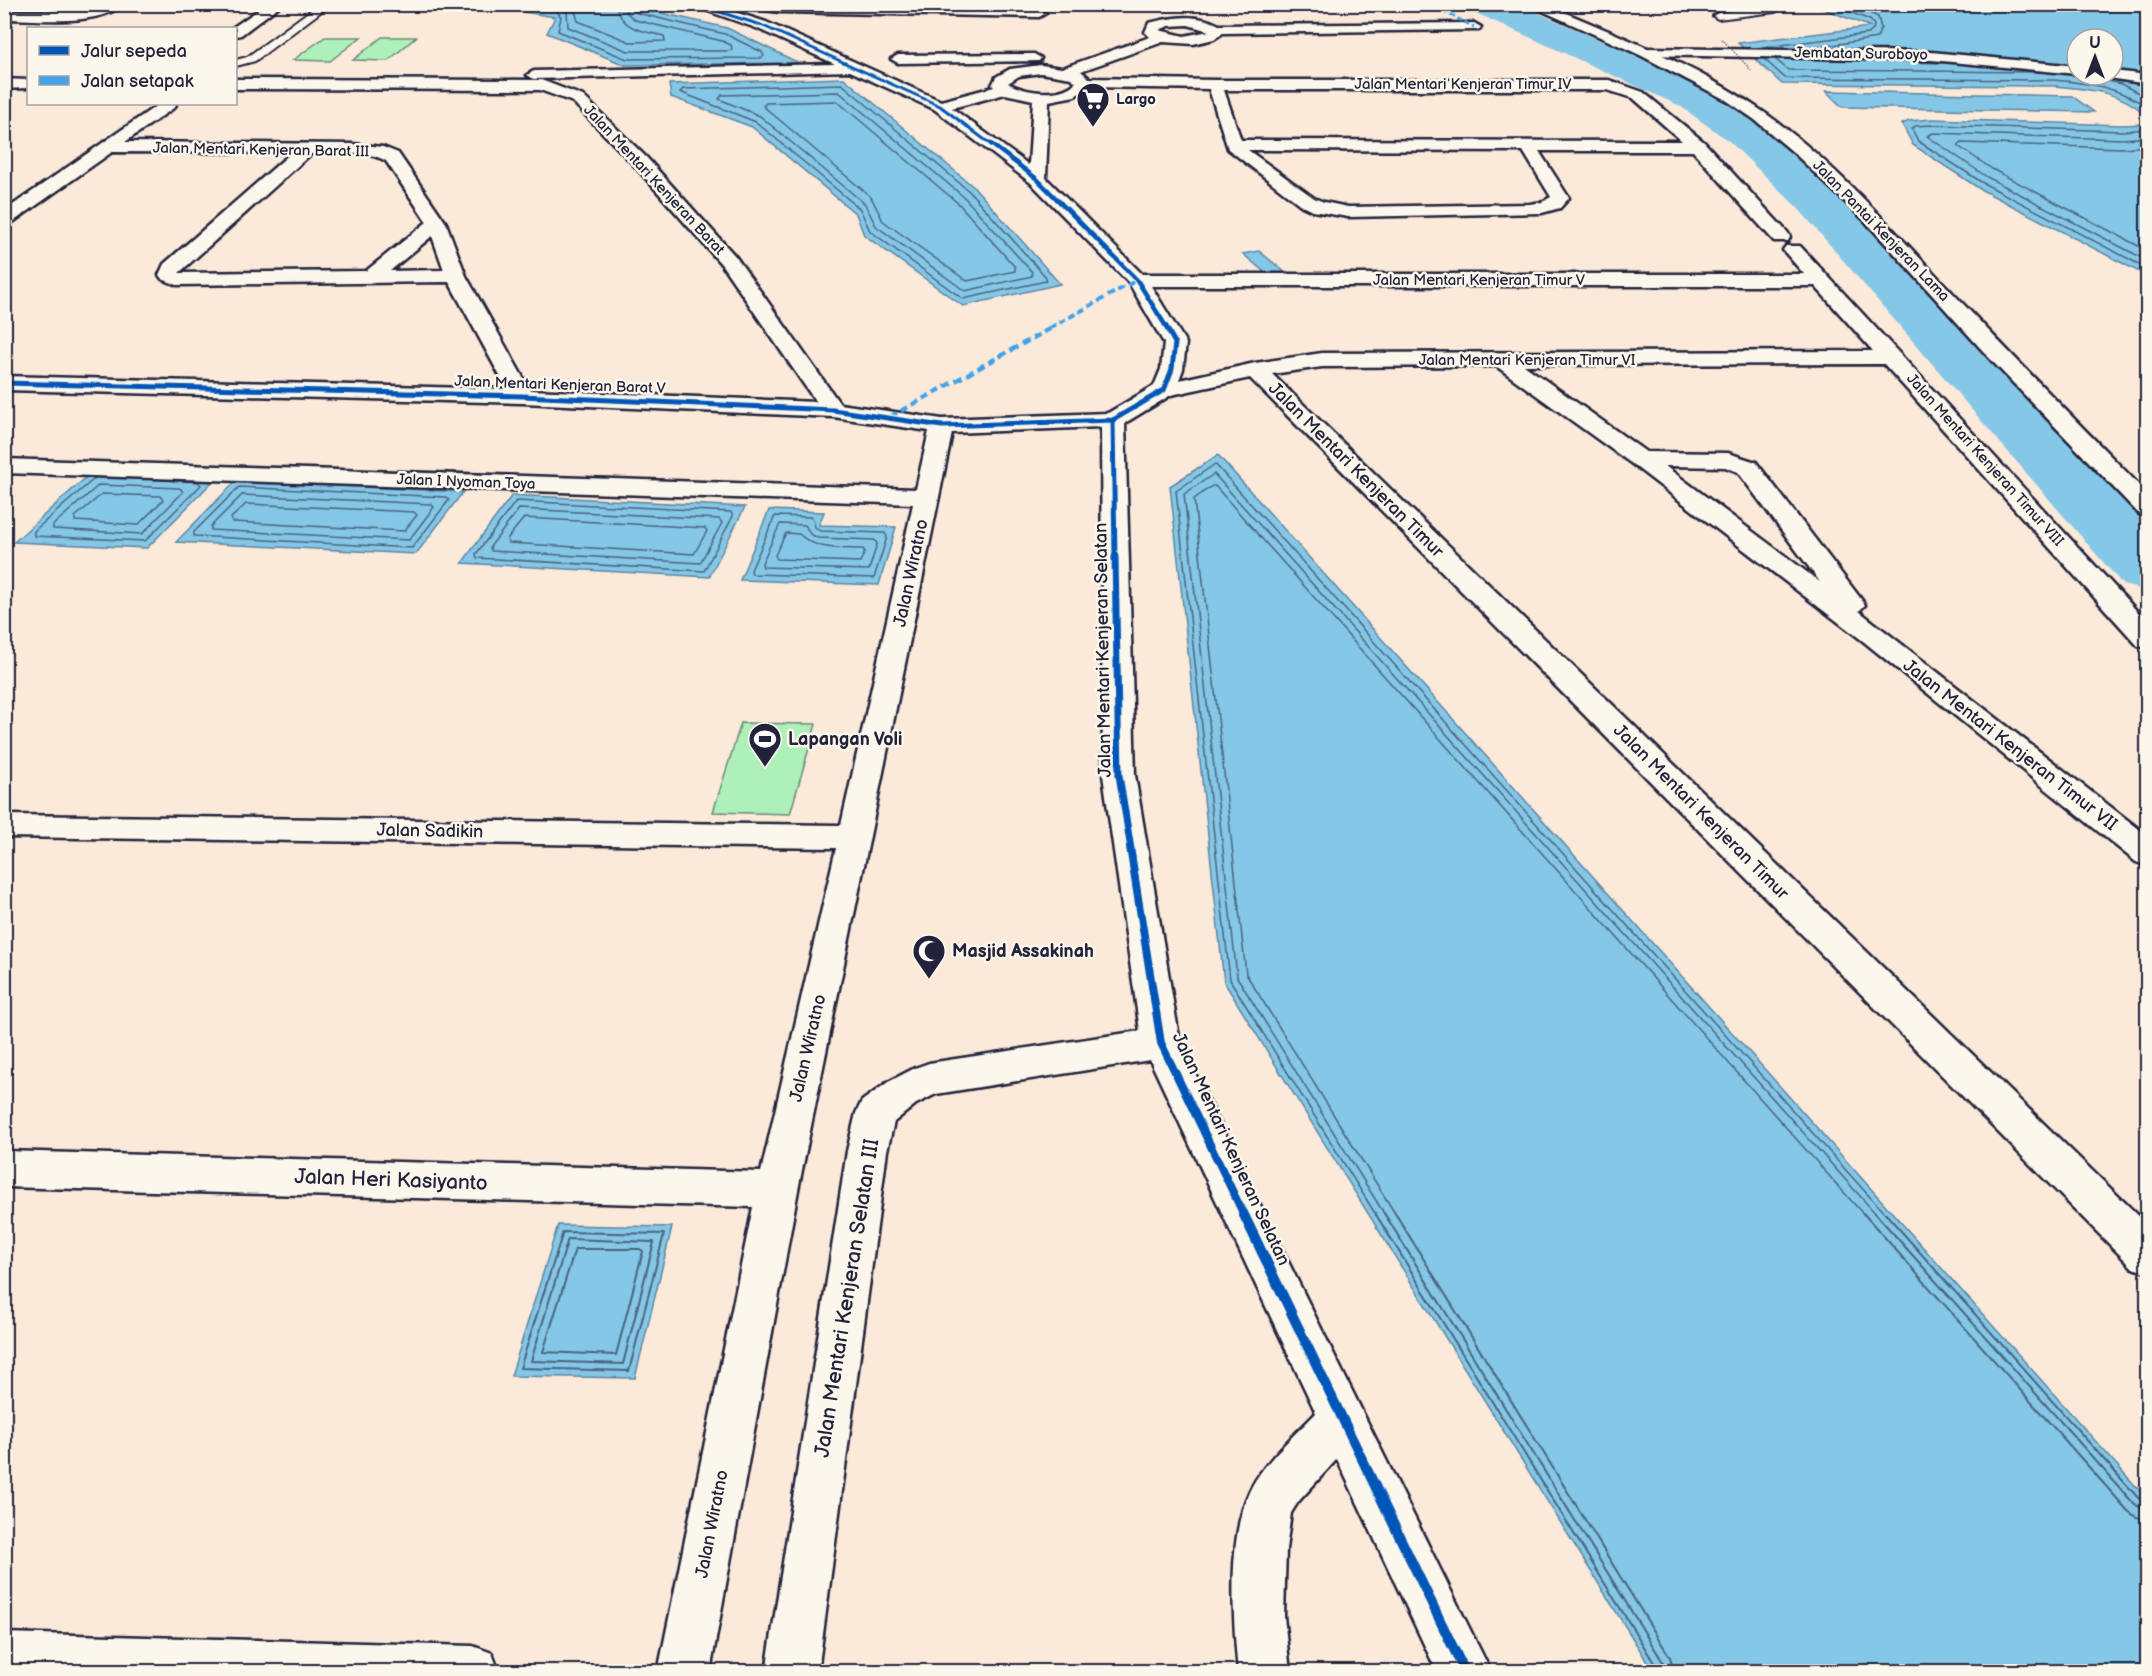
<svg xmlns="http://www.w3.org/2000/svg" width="2152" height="1676" viewBox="0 0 2152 1676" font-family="'Balsamiq Sans',sans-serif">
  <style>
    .green { fill: #aef0b9; stroke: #68897a; stroke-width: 1.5 }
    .water { fill: #85c7e6; stroke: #5d85a2; stroke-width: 1.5; fill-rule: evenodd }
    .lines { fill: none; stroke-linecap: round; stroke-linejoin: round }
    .shore-far1 { stroke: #4a647f; stroke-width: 1.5 }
    .shore { stroke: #4a647f; stroke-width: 2 }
    .river { fill: #85c7e6; fill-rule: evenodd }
    .lane-casing { stroke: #22223b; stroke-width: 4 }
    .street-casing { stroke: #22223b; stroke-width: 5 }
    .secondary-casing { stroke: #22223b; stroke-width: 5 }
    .primary-casing { stroke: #22223b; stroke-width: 5 }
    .lane { fill: #fbf7ec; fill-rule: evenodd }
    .street { fill: #fbf7ec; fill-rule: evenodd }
    .secondary { fill: #fbf7ec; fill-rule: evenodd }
    .primary { fill: #fbf7ec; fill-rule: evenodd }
    .path-bridge { stroke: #22223b; stroke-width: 1.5; stroke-dasharray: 1 2; stroke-linecap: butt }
    .quiet-far2 { stroke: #3ea2ec; stroke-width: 3; stroke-dasharray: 5 3; stroke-linecap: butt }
    .quiet-far1 { stroke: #3ea2ec; stroke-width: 4; stroke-dasharray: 7 4; stroke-linecap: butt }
    .quiet { stroke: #3ea2ec; stroke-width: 4.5; stroke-dasharray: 8 4.5; stroke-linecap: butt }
    .cycleway-far5-casing { stroke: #fbf7ec; stroke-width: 4.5 }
    .cycleway-far4-casing { stroke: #fbf7ec; stroke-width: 7 }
    .cycleway-far3-casing { stroke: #fbf7ec; stroke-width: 8 }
    .cycleway-far2-casing { stroke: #fbf7ec; stroke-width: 10 }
    .cycleway-far1-casing { stroke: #fbf7ec; stroke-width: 12 }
    .cycleway-casing { stroke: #fbf7ec; stroke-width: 14 }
    .cycleway-far5 { stroke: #0057b8; stroke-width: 3 }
    .cycleway-far4 { stroke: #0057b8; stroke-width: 4.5 }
    .cycleway-far3 { stroke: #0057b8; stroke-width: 5 }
    .cycleway-far2 { stroke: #0057b8; stroke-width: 7 }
    .cycleway-far1 { stroke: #0057b8; stroke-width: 8 }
    .cycleway { stroke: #0057b8; stroke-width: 10 }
    .labels { text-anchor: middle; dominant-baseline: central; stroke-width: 5; stroke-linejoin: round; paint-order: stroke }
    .far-street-label { font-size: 15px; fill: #22223b; stroke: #fbf7ec }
    .far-poi-label { font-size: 15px; font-weight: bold; fill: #22223b; stroke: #fbf7ec; text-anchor: start }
    .street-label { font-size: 18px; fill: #22223b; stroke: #fbf7ec }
    .poi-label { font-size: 18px; font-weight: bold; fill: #22223b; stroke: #fbf7ec; text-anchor: start }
    .near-street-label { font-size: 21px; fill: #22223b; stroke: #fbf7ec }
  </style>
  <rect width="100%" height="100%" fill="#fbe9d9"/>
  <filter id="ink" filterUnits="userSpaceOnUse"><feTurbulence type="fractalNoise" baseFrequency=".0167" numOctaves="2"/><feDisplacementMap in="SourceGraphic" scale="12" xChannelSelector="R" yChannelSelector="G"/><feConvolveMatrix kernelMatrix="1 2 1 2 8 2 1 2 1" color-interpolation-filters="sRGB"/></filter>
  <g filter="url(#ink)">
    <path class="green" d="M325,37H361L330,61L293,60Z
      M382,37H416L388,61L353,60Z
      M741,723L816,724L790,814L713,812Z"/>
    <path class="water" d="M517,4L627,5L727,28L799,63L625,65L547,33L555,17L511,10Z
      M1813,5H2147V117C2124,91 2086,89 2054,86L1782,84L1738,43L1871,27ZM2077,39H2113V75H2077Z
      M844,78L975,188L1060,284L963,306L864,235L856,214L752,127L671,97L669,84Z
      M1826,91L2072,96L2094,112L1842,107Z
      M1932,119L2123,125L2145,124L2147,120V276L1980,189L1913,145L1902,124L1909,121Z
      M1259,251L1286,273L1269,276L1243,254Z
      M1218,455L2147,1499V1671H1653L1224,982L1170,486Z
      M93,471L218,476L147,548L14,542Z
      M236,481L463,492L416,554L176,542Z
      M512,495L745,507L709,577L462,563Z
      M769,510L824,512L819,525L896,527L879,585L740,580Z
      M558,1225L672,1227L635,1378L511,1376Z"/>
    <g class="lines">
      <path class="shore-far1" d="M521,4L557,11L561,17L558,31L627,59L761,58L764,56L762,52L725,34L637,13L633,4
        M560,4L567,12L568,27L628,51H729L732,49L731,45L722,41L635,20L627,13L625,4
        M573,4L578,21L630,42L665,41L664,36C642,31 620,29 616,4
        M1757,48L1868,34L1873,30L1874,25L1870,20L1830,4
        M1807,49L1877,38L1881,28L1878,17L1851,4
        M1764,59L1785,78L2054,80C2088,83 2120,87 2148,108
        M1775,59L1788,70L2045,72
        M1824,60L1942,63
        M2081,75L2121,84L2148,98
        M842,84L970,192L1046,277V281L963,299L870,231L860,209L756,122L680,92L683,89Z
        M839,92L965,198L1032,272V276L965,291L876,226L865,204L760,116L719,99L722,95Z
        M837,101L959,204L1015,267V271L967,281L883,221L871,197L763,106L766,103Z
        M2148,129L2123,131L1933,125L1915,126L1912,129L1918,141L1983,183L2148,269
        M2148,137L2123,139L1933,133L1927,136L1987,177L2148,261
        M2148,146L2122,148L1961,143L1958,146L1992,169L2148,251
        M95,478L34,531V536L145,541L201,485L198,482L163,480
        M99,485L180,488L183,492L142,534L53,529V525Z
        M239,487L446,497L449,500L412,548L194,536V532Z
        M102,494L160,496L163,500L138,525L75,521V517Z
        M242,495L431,504L434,507L409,540L211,530V526Z
        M516,501L731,512L733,516L704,571L477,558L476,554Z
        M246,504L414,512L417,515L404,531L232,522L231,518Z
        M519,509L719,519L722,523L700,563L491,551L490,547Z
        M775,516L812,517L815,527L820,531L885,533L887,537L874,578L752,574L751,570Z
        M524,518L705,528L707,531L694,554L508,543L507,539Z
        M780,524L805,525L810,534L818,538L875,540L877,544L869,570L763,567L762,563Z
        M786,533L799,534C817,551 840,548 863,549L865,552L860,562L777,559L775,555Z
        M1376,1215L1230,980L1176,491L1215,464L1886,1215
        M1385,1215L1237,977L1184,494L1214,474L1877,1215
        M1396,1215L1246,974L1194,499L1212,486H1215L1864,1215"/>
      <path class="shore" d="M1375,1213L1656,1666L1657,1672
        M1384,1213L1663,1662L1665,1672
        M1395,1213L1670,1657L1674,1672
        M1863,1213L2128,1511L2136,1517L2148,1519
        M1875,1213L2135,1505L2148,1510
        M1885,1213L2140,1500L2148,1502
        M563,1232L664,1234L629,1371L520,1368Z
        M568,1239L654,1242L623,1364L531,1361Z
        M575,1249H640L643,1251L616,1355L543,1352Z"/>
      <path class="river" d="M1470,4H1518L1710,88L1759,123L1832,188L2148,527V591L2123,585L1798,208L1729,141L1680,106L1474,12Z"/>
      <g class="lane-casing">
        <path id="lane" d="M319,4H331L255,61L236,66V60L247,57Z
          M1773,4L1785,6L1775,12L1718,19L1713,16L1718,13Z"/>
      </g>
      <g class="street-casing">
        <path id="street" d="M105,4H123C99,27 37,19 4,19V11H88Z
          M267,4H282L241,35L236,36V28H232Z
          M688,4H709L766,22L941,101L994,87L992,85L996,77L1010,69L1041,65L1062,68L1150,37L1145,32L1149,23C1172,17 1197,13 1219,25L1474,23L1481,27L1479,30L1223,33L1214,39L1193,44L1163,42L1081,71L1089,78L1215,80H1609L1643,92L1704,142L1788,233L1790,237L1788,241H1774L1693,151H1539L1569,198L1560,208L1542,213L1348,217L1313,211L1302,206L1228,149L1209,89L1089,87L1075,96L1049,101L1046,178L1142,274H1804L1783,250L1786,246H1800L2148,623V648L2138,646L1884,364L1524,365L1646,452L1728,453L1756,462L1861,599L1865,605L1859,611L2148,836V866L2136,862L1863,641L1632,464L1496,366L1322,367L1272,374L2148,1225V1273L2133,1268L1250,378L1171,395L1125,423L1135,775L1180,1043L1491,1672H1437L1337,1459L1298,1502L1291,1513L1286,1549L1284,1616L1290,1672H1238C1233,1619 1227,1538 1250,1490C1265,1460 1293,1437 1316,1413L1150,1060L936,1094L916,1104L894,1122L887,1151L818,1672H766L847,1151L856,1113L862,1101L888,1082L915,1068L929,1063L1140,1031L1103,775L1101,427L952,433L798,1190L710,1672H658L753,1207L4,1187V1151L761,1172L836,848L4,837V815L841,825L913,504L4,473V459L916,489L929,431L833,417L522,403L4,390V376L507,389L449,282L177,285L162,279L159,275L164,264L291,153L112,152L10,224L4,225V211L159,104H176L175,107L125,142L352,144L383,147L398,153L446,223L466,276L530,390L816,402L722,265L634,165L573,102L540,90L236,89V79L541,80L583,96L646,157L736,257L840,404L942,419L1108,413L1154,386L1161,369L1164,343L1129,283L1031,183L934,109L850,71L534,79L527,75L534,71L835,64L756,28ZM1188,25L1209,31L1184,36L1159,30L1169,26ZM1041,73L1071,78L1076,82C1061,98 1025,93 1008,83L1019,76ZM1224,90H1607L1633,98L1682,141L1241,140ZM1005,94L1033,100L1029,165L952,108ZM1248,150L1523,151L1551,197L1542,202L1530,204L1348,207L1324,202L1314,198ZM311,154C333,154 366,149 386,161L427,222L366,271L179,273ZM432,236L444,270L390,271ZM1151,286H1815L1873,351L1322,353L1255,363L1179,380L1183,369L1186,343ZM1665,466L1725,467L1738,472L1820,582Z
          M743,4L1039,9L1046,13L1039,17L780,12L749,8Z
          M1034,54L1041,58L1039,61L898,63L891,59L898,55Z
          M4,79L28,80V88L4,89Z
          M4,1633L473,1646L492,1653L499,1672H4Z"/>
      </g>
      <g class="secondary-casing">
        <path id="secondary" d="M1645,48L1931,52L2077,66V74L1931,60L1640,55L1638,52L1640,49Z
          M2113,71L2148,75V84L2108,78L2106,75H2113Z"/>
      </g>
      <g class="primary-casing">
        <path id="primary" d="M1527,4H1545C1620,36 1698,66 1765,113C1832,160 1892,229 1948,288C2014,358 2081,426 2148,494V516L2139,514L1993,362L1865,221L1793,152L1755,120L1726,100L1640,55Z"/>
      </g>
      <use href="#lane" class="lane"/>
      <use href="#street" class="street"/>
      <use href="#secondary" class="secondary"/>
      <use href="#primary" class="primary"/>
      <path class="path-bridge" d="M1722,39L1752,71"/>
      <path class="quiet-far2" d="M1429,4L1474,27"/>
      <path class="quiet-far1" d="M1050,328L1137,280"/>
      <path class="quiet" d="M890,417L1053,327"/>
      <g class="cycleway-far5-casing">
        <path id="cycleway-far5" d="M694,4L761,25L940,106L993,146"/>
      </g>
      <g class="cycleway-far4-casing">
        <path id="cycleway-far4" d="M991,144L1037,179L1137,280L1167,328"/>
      </g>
      <g class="cycleway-far3-casing">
        <path id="cycleway-far3" d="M4,383L522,396L833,410L942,426L1113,420L1164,390L1172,369L1175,343L1166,327
          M1113,420L1115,558"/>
      </g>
      <g class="cycleway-far2-casing">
        <path id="cycleway-far2" d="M1115,557L1119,775L1131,849"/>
      </g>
      <g class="cycleway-far1-casing">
        <path id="cycleway-far1" d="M1130,847L1161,1043L1244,1215"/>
      </g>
      <g class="cycleway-casing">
        <path id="cycleway" d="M1243,1213L1465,1672"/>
      </g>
      <use href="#cycleway-far5" class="cycleway-far5"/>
      <use href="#cycleway-far4" class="cycleway-far4"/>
      <use href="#cycleway-far3" class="cycleway-far3"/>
      <use href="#cycleway-far2" class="cycleway-far2"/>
      <use href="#cycleway-far1" class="cycleway-far1"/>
      <use href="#cycleway" class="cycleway"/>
    </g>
  </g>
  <defs>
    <g id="supermarket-pin" transform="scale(1.725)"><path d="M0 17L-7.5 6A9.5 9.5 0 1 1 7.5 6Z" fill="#22223b" stroke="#fbf7ec"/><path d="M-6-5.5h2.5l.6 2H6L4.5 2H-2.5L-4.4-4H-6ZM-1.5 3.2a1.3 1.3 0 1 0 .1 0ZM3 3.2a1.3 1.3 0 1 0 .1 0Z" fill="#fff"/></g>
    <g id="stadium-pin" transform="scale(1.725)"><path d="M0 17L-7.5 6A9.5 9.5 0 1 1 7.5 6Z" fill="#22223b" stroke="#fbf7ec"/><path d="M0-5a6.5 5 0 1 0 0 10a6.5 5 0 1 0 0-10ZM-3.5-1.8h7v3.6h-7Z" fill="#fff"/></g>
    <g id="mosque-pin" transform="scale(1.725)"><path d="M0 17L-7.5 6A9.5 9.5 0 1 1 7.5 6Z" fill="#22223b" stroke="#fbf7ec"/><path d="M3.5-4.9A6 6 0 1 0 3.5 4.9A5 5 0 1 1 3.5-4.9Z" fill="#fff"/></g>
  </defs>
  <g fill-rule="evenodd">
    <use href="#supermarket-pin" x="1093" y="99"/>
    <use href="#stadium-pin" x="765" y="739"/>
    <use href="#mosque-pin" x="929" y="951"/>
  </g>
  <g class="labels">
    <g class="far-street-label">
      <text transform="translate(1861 54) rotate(1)">Jembatan Suroboyo</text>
      <text x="1463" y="84">Jalan Mentari Kenjeran Timur IV</text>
      <text transform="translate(261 150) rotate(1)">Jalan Mentari Kenjeran Barat III</text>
      <text transform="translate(654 180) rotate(47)">Jalan Mentari Kenjeran Barat</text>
      <text transform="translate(1881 231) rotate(46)">Jalan Pantai Kenjeran Lama</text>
      <text x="1479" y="280">Jalan Mentari Kenjeran Timur V</text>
      <text x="1527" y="360">Jalan Mentari Kenjeran Timur VI</text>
      <text transform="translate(560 385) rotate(2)">Jalan Mentari Kenjeran Barat V</text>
      <text transform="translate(1985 460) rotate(48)">Jalan Mentari Kenjeran Timur VIII</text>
      <text transform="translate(466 482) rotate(2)">Jalan I Nyoman Toya</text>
    </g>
    <g class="far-poi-label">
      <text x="1116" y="99">Largo</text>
    </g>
    <g class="street-label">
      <text transform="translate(1356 470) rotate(45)">Jalan Mentari Kenjeran Timur</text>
      <text transform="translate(911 573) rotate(-78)">Jalan Wiratno</text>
      <text transform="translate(1103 650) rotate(-91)">Jalan Mentari Kenjeran Selatan</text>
      <text transform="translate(2010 745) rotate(38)">Jalan Mentari Kenjeran Timur VII</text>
      <text transform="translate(1701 812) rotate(45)">Jalan Mentari Kenjeran Timur</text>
      <text transform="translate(430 831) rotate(1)">Jalan Sadikin</text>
      <text transform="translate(808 1048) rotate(-77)">Jalan Wiratno</text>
      <text transform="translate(1231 1149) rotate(65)">Jalan Mentari Kenjeran Selatan</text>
      <text transform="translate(712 1524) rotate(-79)">Jalan Wiratno</text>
    </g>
    <g class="poi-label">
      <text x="788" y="739">Lapangan Voli</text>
      <text x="952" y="951">Masjid Assakinah</text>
    </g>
    <g class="near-street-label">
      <text transform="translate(391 1180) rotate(2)">Jalan Heri Kasiyanto</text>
      <text transform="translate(847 1298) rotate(-81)">Jalan Mentari Kenjeran Selatan III</text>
    </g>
  </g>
  <rect width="2152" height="1676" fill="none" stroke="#fbf7ec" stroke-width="24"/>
  <rect x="12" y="12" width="2128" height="1652" fill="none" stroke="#22223b" stroke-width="2" filter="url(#ink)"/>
  <rect x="27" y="27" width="210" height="78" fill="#fbf7ec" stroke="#a4a2a5" stroke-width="1.5"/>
  <rect x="39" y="46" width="30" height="9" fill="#0057b8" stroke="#a4a2a5" stroke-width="1.5"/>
  <text x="81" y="57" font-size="18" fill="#22223b">Jalur sepeda</text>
  <rect x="39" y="76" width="30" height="9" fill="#3ea2ec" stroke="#a4a2a5" stroke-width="1.5"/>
  <text x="81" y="87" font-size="18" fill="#22223b">Jalan setapak</text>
  <g transform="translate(2095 57)"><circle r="28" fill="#fbf7ec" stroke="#a4a2a5" stroke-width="1.5"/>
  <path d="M0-4.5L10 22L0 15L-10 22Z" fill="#22223b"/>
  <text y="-9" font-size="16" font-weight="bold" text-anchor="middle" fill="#22223b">U</text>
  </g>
</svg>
